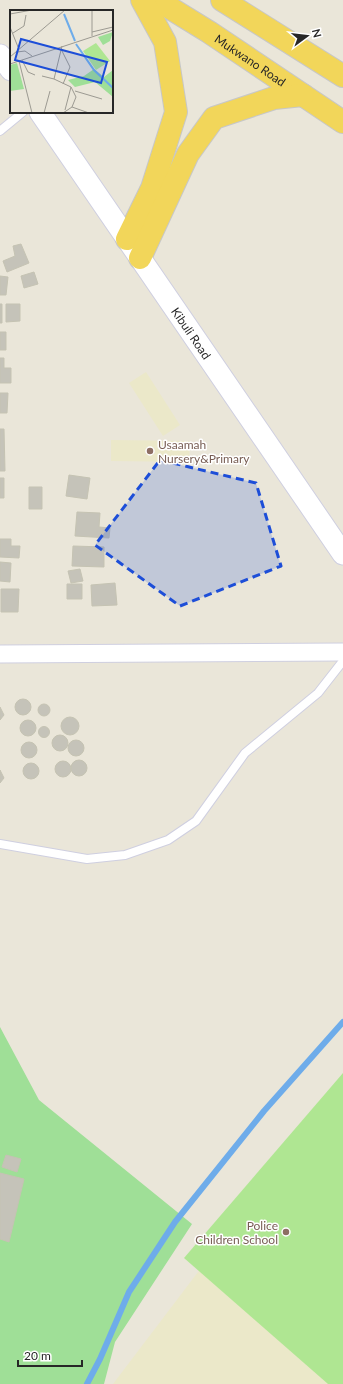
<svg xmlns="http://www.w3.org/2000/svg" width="343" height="1384" viewBox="0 0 343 1384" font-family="Lato,sans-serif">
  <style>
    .education { fill: #ebe8c9 }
    .green { fill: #9fdf97 }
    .pitch { fill: #afe692 }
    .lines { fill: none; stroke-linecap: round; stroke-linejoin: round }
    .stream { stroke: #6eacea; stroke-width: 6 }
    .building { fill: #c5c3b9; stroke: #c5c3b3 }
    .service-casing { stroke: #cfcfe0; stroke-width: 10 }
    .minor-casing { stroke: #cfcfe0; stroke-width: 19 }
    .tertiary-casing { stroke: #cfcfe0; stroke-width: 23 }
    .trunk-casing { stroke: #c7c7c7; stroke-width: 24 }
    .service { stroke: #fff; stroke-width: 8 }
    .minor { stroke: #fff; stroke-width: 17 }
    .tertiary { stroke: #fff; stroke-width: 21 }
    .trunk { stroke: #f2d65a; stroke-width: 22 }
    .marked { fill: #1d4ed8; fill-opacity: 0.2; stroke: #1d4ed8; stroke-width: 3; stroke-dasharray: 8 5; stroke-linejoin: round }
    .education-dot { fill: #8d6e63; stroke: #fff; stroke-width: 1.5 }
    .labels { text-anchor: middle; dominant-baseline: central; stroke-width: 3; stroke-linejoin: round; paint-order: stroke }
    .street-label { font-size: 12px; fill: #272727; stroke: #fff }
    .education-label { font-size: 12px; fill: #785e54; stroke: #fff; text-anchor: start }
    .inset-river { fill: none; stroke: #6eacea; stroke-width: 2 }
    .inset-road { fill: none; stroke: #9c9a92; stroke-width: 1 }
    .view { fill: #1d4ed8; fill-opacity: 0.15; stroke: #1d4ed8; stroke-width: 2 }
    .inset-edge { fill: none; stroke: #272727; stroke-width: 2 }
  </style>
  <rect width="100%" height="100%" fill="#eae6d9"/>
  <path class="education" d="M146,372L180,425L163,436L129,383Z
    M111,440L190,441L189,462L111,461Z
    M343,1081V1384H113Z"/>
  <path class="green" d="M0,1027L39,1100L192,1224L115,1342L104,1384H0Z"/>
  <path class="pitch" d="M343,1073V1384H328L184,1258Z"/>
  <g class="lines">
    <path class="stream" d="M87,1384L100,1359L129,1292L175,1222L264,1111L343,1022"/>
  </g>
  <path class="building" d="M21,244L29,263L7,272L3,261L15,256L13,246Z
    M34,272L38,284L24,288L21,276Z
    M0,276L8,277L6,295H0Z
    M0,304H2V323H0Z
    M6,304H20V321L6,322Z
    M0,332H6V350H0Z
    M0,358H4V368H11V383H0Z
    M0,393H8L7,413H0Z
    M0,429H4L5,471H0Z
    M69,475L90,478L87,499L66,496Z
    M0,478H4V498H0Z
    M29,487H42V509H29Z
    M77,512L100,513L99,527L110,528L109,538L75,536Z
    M0,539H11V546H20L19,558L0,557Z
    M73,546L104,547V567L72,566Z
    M0,562L11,563L10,582L0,581Z
    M80,569L83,581L71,583L68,571Z
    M115,583L117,605L92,606L91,585Z
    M67,584H82V599H67Z
    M1,589H19L18,612H1Z
    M15 707a8 8 0 1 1 16 0a8 8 0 1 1-16 0Z
    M38 710a6 6 0 1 1 12 0a6 6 0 1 1-12 0Z
    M0,707L4,715L0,720Z
    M61 726a9 9 0 1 1 18 0a9 9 0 1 1-18 0Z
    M20 728a8 8 0 1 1 16 0a8 8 0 1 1-16 0Z
    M38.5 732a5.5 5.5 0 1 1 11 0a5.5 5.5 0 1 1-11 0Z
    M52 743a8 8 0 1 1 16 0a8 8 0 1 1-16 0Z
    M68 748a8 8 0 1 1 16 0a8 8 0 1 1-16 0Z
    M21 750a8 8 0 1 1 16 0a8 8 0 1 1-16 0Z
    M71 768a8 8 0 1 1 16 0a8 8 0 1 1-16 0Z
    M55 769a8 8 0 1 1 16 0a8 8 0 1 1-16 0Z
    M23 771a8 8 0 1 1 16 0a8 8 0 1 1-16 0Z
    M0,770L4,778L0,783Z
    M6,1155L21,1159L17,1172L2,1167Z
    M0,1173L24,1179L9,1242L0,1239Z"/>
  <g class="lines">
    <g class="service-casing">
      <path id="service" d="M0,131L23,112
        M0,844L87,859L125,855L168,840L196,821L245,753L318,693L343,661"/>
    </g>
    <g class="minor-casing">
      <path id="minor" d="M0,654L343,652"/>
    </g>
    <g class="tertiary-casing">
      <g id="tertiary">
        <path d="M0,55L11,70"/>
        <path id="s1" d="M40,112L343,554"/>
      </g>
    </g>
    <g class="trunk-casing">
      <g id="trunk">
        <path id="s2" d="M157,0L209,32L343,122"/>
        <path d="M222,0L343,76"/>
        <path d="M127,239L152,188L176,112L165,42L142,0"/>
        <path d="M140,258L188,154L214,118L274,98L303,95"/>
      </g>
    </g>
    <use href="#service" class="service"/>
    <use href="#minor" class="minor"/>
    <use href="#tertiary" class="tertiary"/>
    <use href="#trunk" class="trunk"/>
  </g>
  <path class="marked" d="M160,460L256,483L281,566L180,606L95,545Z"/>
  <g class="education-dot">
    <circle cx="150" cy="451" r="4"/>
    <circle cx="286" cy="1232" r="4"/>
  </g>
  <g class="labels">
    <g class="street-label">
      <text stroke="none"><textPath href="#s2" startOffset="111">Mukwano Road</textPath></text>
      <text stroke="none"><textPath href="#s1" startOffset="268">Kibuli Road</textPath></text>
    </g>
    <g class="education-label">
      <text x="158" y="444">Usaamah<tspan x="158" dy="14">Nursery&amp;Primary</tspan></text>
      <text x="278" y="1225" text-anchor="end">Police<tspan x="278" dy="14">Children School</tspan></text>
    </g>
  </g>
  <g transform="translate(10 10)">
    <rect width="103" height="103" fill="#eae6d9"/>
    <path d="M103,22L100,31L93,35L88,27ZM7,53L14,79L0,81V55ZM84,59L94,67L103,60V87L85,72L65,77L58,70L74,66Z" fill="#9fdf97"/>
    <path d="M86,33L100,51L86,60L73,41Z" fill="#afe692"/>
    <path class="inset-river" d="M54,4L65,31M66,34L84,60L103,78"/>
    <path class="inset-road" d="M82,0V26M0,4L22,0M0,17L8,37M82,22L103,17M3,23L14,16L16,5M52,36L44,69L61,77L66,87L62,97L53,103M51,39L60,57L53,74M7,42L15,41L22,46M0,47L55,0M12,50L18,62L25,65M9,51L22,103M0,54L103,20M32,66L44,69M65,81L92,89M62,97L79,103M55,100L61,77M34,103L40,81"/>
    <path class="view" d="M11,29L97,52L91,73L5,50Z"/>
    <rect width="103" height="103" class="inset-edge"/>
  </g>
  <g transform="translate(307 36) rotate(75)" stroke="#ffffff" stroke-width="3" paint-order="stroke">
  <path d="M0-3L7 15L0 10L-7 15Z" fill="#272727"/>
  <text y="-6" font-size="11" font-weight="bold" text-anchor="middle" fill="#272727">N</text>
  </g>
  <path d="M18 1360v6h64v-6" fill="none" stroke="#272727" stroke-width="2"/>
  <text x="24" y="1360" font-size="12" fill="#272727" stroke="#ffffff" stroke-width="3" paint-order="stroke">20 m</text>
</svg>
